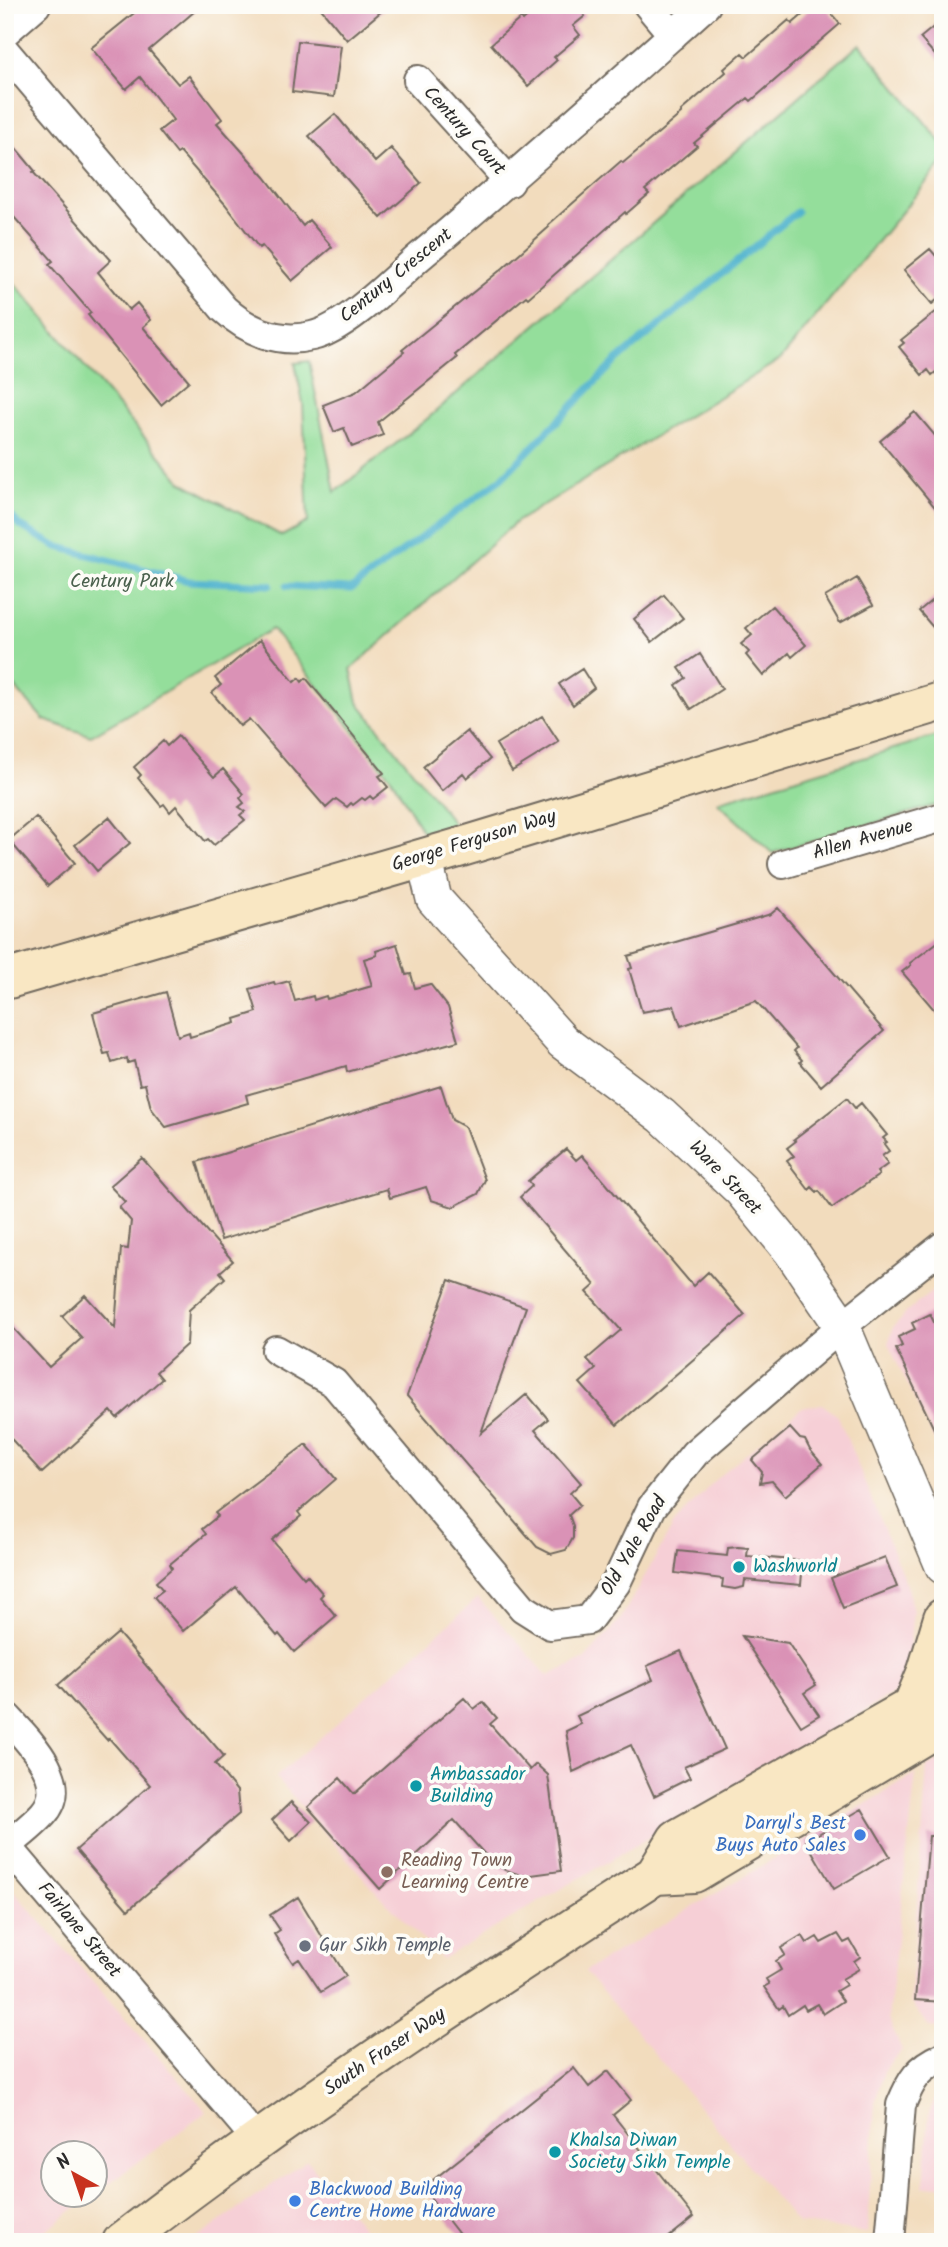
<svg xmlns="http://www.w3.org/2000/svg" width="948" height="2247" viewBox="0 0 948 2247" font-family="Kalam,sans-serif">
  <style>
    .built { fill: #f6cfd6 }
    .green { fill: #94de9b; stroke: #608463; stroke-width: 2 }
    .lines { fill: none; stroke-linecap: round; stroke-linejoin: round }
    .stream { stroke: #4eb2cd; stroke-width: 7 }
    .building { fill: #da92b6 }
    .minor-casing { stroke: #71695e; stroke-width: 32 }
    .tertiary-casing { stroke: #71695e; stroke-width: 38 }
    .secondary-casing { stroke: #71695e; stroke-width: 42 }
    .minor { stroke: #fff; stroke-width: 28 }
    .tertiary { stroke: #fff; stroke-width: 35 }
    .secondary { stroke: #f9e7c3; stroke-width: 38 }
    .culture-dot { fill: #0f9aa8; stroke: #fdfcf7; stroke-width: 2.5 }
    .shop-dot { fill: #3f7fe0; stroke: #fdfcf7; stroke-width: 2.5 }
    .education-dot { fill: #8d6e63; stroke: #fdfcf7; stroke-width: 2.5 }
    .worship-dot { fill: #6b7280; stroke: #fdfcf7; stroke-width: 2.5 }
    .labels { text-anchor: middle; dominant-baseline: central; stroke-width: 7; stroke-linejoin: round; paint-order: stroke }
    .street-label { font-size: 19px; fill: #2b2b2b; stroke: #fdfcf7 }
    .park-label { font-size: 19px; fill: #4a614d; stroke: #fdfcf7 }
    .culture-label { font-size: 19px; fill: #0d838f; stroke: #fdfcf7; text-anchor: start }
    .shop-label { font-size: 19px; fill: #366cbe; stroke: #fdfcf7; text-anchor: end }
    .education-label { font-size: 19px; fill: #785e54; stroke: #fdfcf7; text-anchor: start }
    .worship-label { font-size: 19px; fill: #5b616d; stroke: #fdfcf7; text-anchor: start }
  </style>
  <rect width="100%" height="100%" fill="#fdfcf7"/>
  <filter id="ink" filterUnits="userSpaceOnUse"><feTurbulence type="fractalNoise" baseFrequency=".0143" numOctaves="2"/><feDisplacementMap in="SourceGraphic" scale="14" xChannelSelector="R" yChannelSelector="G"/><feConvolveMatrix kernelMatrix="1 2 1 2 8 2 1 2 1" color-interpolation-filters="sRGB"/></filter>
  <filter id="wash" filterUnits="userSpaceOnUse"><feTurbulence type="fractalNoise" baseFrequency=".00686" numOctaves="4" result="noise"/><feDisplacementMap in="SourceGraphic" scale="28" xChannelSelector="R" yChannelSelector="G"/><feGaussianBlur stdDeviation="1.57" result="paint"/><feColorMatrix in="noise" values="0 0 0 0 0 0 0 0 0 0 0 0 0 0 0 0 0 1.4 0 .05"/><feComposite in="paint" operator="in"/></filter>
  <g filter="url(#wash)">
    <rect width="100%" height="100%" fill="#f2dcbd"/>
    <path class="built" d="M943,1283V1458L888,1344L893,1327L910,1309Z
      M822,1404L838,1416L907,1586L913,1611L905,1687L442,1959L377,1893L276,1777L478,1598L548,1676L585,1659L620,1620L674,1524L718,1477L801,1408Z
      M943,1759V2026L929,2027L910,2002L927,1767Z
      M916,1774L888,2019L902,2050L885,2069L875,2102L867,2233L797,2223L585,1971Z
      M5,1888L13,1890L207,2112L94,2194V2152H52V2194H94L30,2242H5Z
      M943,2089V2185L924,2187L929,2113L937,2095Z
      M307,2160L375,2242H192Z"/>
    <path class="green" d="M860,44L943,144V162L781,359L516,522L351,669L358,702L449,817L463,842L434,851L392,779L272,629L91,736L44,720L5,676V272L182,482L282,536L308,522L303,403L295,363L309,361L335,492L427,419Z
      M943,734V803L772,853L717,802Z"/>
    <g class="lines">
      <path class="stream" d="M5,509L19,525L55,546L189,581L270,585
        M287,586L351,589L501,479L615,362L797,212"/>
    </g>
    <g id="blocks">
      <path class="building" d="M144,5H202L149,50L178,84L189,76L222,119L217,123L265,177L303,226L309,220L332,247L292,281L262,246L259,248L225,204L180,152L177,154L159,131L173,120L140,77L126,89L91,48Z
        M318,5H389L347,40Z
        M541,5H576L585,16L573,26L580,35L554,57L557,60L528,86L491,44L521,18L523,21Z
        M814,5H824L840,24L751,101L748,98L694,143L697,146L645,190L649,194L626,214L625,212L528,298L526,296L455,355L457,358L378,422L383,435L352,447L344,428L334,432L323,405L356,392L404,352L402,350L503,268L549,227L548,225L621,161L623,163L682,113L681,111L726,72L724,69L742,53L746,57L789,20L792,24Z
        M943,19V64L920,38Z
        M298,41L341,46L334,97L292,92Z
        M335,114L375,162L391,148L421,183L381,218L309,136Z
        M5,135L35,171L33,172L111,260L98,272L129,310L137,303L151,320L143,327L189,381L161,405L88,315L91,313L49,264L53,261L5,207Z
        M930,249L943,264V295L932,304L904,270Z
        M943,306V366L932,375L928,370L922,375L899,347L904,343L901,340Z
        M915,412L943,445V517L880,441Z
        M857,578L873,605L840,623L825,597Z
        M943,591V639L919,611Z
        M664,595L683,618L652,642L634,619Z
        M772,606L806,645L792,657L789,653L763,676L746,655L749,652L741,644L752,635L746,628Z
        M260,640L294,682L299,678L302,682L306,678L384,773L379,776L388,787L373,799L370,796L365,800L362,798L353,805L351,803L347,807L336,799L326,808L249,719L240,726L212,693L221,685L215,678Z
        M700,654L722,689L691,709L676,685L686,678L679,668Z
        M582,669L594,688L573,705L559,684Z
        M542,716L559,742L512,771L496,744Z
        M467,731L490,759L467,778L463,773L442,791L423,767Z
        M178,736L214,777L223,769L244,794L240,798L244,803L239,807L245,811L240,815L245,820L214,845L208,839L205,841L176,806L170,812L164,804L161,806L138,778L141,775L134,767L163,741L167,746Z
        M36,817L75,863L48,886L9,840Z
        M109,817L130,843L97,871L75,845Z
        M778,908L884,1031L821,1086L800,1062L802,1060L794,1051L797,1048L756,1001L681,1026L674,1006L642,1012L629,969L632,968L628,956L771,914Z
        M943,938V1020L902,972L911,965L910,963Z
        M397,944L406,975L411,974L415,988L430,984L448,1007L458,1041L347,1072L346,1066L246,1095L248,1103L166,1127L151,1108L145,1084L140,1085L134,1061L128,1063L127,1058L112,1063L109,1053L104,1054L93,1013L166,992L178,1036L189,1032L190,1037L236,1023L235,1019L257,1012L250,989L274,982L275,985L289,981L295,1001L313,996L314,1000L326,996L327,999L372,986L364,959L377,955L376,951Z
        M441,1086L452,1120L465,1127L485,1180L478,1194L453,1207L431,1200L426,1187L390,1198L387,1189L221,1240L197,1162Z
        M847,1098L855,1108L861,1103L887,1135L883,1138L887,1142L884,1144L889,1151L882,1156L888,1164L877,1172L879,1175L832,1208L819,1191L817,1192L812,1187L809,1190L787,1161L794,1156L787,1148L796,1141L794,1139Z
        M566,1149L576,1160L582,1155L693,1286L708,1272L745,1315L617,1425L580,1383L596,1369L587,1359L621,1330L587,1292L595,1285L520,1197L532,1186L528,1181Z
        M142,1158L233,1261L220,1272L225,1278L189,1310L187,1344L156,1372L162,1379L117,1418L111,1411L42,1473L5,1432V1319L49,1367L82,1338L62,1316L85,1295L115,1328L121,1248L128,1249L131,1221L119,1207L125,1202L110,1186Z
        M449,1280L526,1307L481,1433L527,1394L548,1419L535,1430L581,1483L570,1493L580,1505L569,1515L573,1526V1538L566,1550L551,1554L537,1547L407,1396Z
        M930,1314L943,1341V1448L896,1349L902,1346L898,1337L915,1329L912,1323Z
        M790,1428L800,1439L805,1440L810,1450L822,1464L785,1496L772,1481L760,1483L762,1472L752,1460Z
        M306,1444L336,1479L298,1512L301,1516L272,1540L304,1578L307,1575L323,1594L320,1597L336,1616L294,1652L279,1634L277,1636L236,1587L183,1631L154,1597L163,1590L156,1582L172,1568L170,1564L206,1534L202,1529L218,1516L215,1513Z
        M738,1547L748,1548L747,1556L803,1561L801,1585L745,1580L744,1587L735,1589L722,1587L723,1579L675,1573L678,1551L727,1556L728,1548Z
        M885,1557L897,1587L843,1608L831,1578Z
        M118,1633L224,1756L215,1764L237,1791L239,1814L128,1910L76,1850L150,1785L109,1738L107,1740L58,1685Z
        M742,1636L788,1643L816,1685L804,1693L819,1715L801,1726Z
        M681,1651L725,1749L684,1767L690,1778L654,1796L631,1745L573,1772L566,1731L581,1724L577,1716L653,1680L647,1666Z
        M464,1698L474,1709L483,1702L497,1718L490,1724L530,1770L536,1764L548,1775L561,1871L524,1876L505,1870L488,1858L454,1820L380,1889L308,1807L340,1778L354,1794Z
        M291,1802L311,1822L291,1841L272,1820Z
        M862,1809L890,1856L834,1889L806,1841Z
        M929,1836H943V2002L915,2000Z
        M298,1897L346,1976L321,1992L299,1959L293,1963L274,1934L280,1930L270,1915Z
        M838,1934L844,1943L850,1940L860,1957L854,1961L859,1969L842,1979L846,1985L836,1991L843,2001L823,2014L817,2004L806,2010L803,2005L788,2015L783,2006L779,2009L764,1987L769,1984L766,1979L781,1970L776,1961L785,1955L781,1948L802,1935L807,1943L817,1937L821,1943Z
        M574,2068L589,2087L608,2071L631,2100L613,2115L694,2217L663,2242H465L423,2188Z"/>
    </g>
  </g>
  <g filter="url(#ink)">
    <use href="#blocks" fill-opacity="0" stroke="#71695e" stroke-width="2"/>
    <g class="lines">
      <g class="minor-casing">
        <path id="minor" d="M648,5L673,35
          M5,32L36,5
          M5,51L224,309C248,331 278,344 312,336C345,329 392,281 418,258C516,176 611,90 706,5
          M418,80L510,182
          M783,864L943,817
          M276,1350L334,1383L523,1608L550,1625L588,1620L616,1583L652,1507L695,1453L842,1326L943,1246
          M5,1715C26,1738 73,1782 43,1814C32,1826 18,1837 5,1847
          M7,1846L257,2140
          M890,2242L901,2105C911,2080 918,2068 943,2057"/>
      </g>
      <g class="tertiary-casing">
        <path id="tertiary" d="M424,857L434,899L563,1042L662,1116L741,1190L791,1251L842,1326L943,1566"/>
      </g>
      <g class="secondary-casing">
        <path id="secondary" d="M5,980L458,848L943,701
          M912,1707L927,1671L943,1618
          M655,1875L694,1873L943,1724
          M122,2242C293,2109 474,1991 655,1875L677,1839L943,1689"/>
      </g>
      <use href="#minor" class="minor"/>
      <use href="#tertiary" class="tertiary"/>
      <use href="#secondary" class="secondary"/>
    </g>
  </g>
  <g class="culture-dot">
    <circle cx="739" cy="1567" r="7"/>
    <circle cx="416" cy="1786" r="7"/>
    <circle cx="555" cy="2152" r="7"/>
  </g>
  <g class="shop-dot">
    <circle cx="860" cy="1835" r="7"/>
    <circle cx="295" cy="2201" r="7"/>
  </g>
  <circle class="education-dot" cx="387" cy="1872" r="7"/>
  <circle class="worship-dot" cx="305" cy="1946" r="7"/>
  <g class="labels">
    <g class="street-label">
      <text transform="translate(464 131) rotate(48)">Century Court</text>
      <text transform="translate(396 276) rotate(-39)">Century Crescent</text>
      <text transform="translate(863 840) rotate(-16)">Allen Avenue</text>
      <text transform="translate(474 841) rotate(-17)">George Ferguson Way</text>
      <text transform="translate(725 1178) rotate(46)">Ware Street</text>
      <text transform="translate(634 1546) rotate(-60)">Old Yale Road</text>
      <text transform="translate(79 1930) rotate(50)">Fairlane Street</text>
      <text transform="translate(385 2052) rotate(-34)">South Fraser Way</text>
    </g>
    <g class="park-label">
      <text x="122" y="582">Century Park</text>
    </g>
    <g class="culture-label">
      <text x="753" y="1567">Washworld</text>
      <text x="430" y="1775">Ambassador<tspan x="430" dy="22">Building</tspan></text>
      <text x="569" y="2141">Khalsa Diwan<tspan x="569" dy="22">Society Sikh Temple</tspan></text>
    </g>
    <g class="shop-label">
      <text x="846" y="1824">Darryl's Best<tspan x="846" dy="22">Buys Auto Sales</tspan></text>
      <text x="309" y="2190" text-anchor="start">Blackwood Building<tspan x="309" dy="22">Centre Home Hardware</tspan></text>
    </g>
    <g class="education-label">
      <text x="401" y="1861">Reading Town<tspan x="401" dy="22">Learning Centre</tspan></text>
    </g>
    <g class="worship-label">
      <text x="319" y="1946">Gur Sikh Temple</text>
    </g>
  </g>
  <rect width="948" height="2247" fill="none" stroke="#fdfcf7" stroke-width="28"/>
  <g transform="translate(74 2174) rotate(320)"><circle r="33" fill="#fdfcf7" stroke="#a9a8a5" stroke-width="2"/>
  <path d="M0-5L12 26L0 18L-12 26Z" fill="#c8321e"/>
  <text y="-10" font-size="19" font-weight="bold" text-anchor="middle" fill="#2b2b2b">N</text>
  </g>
</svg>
